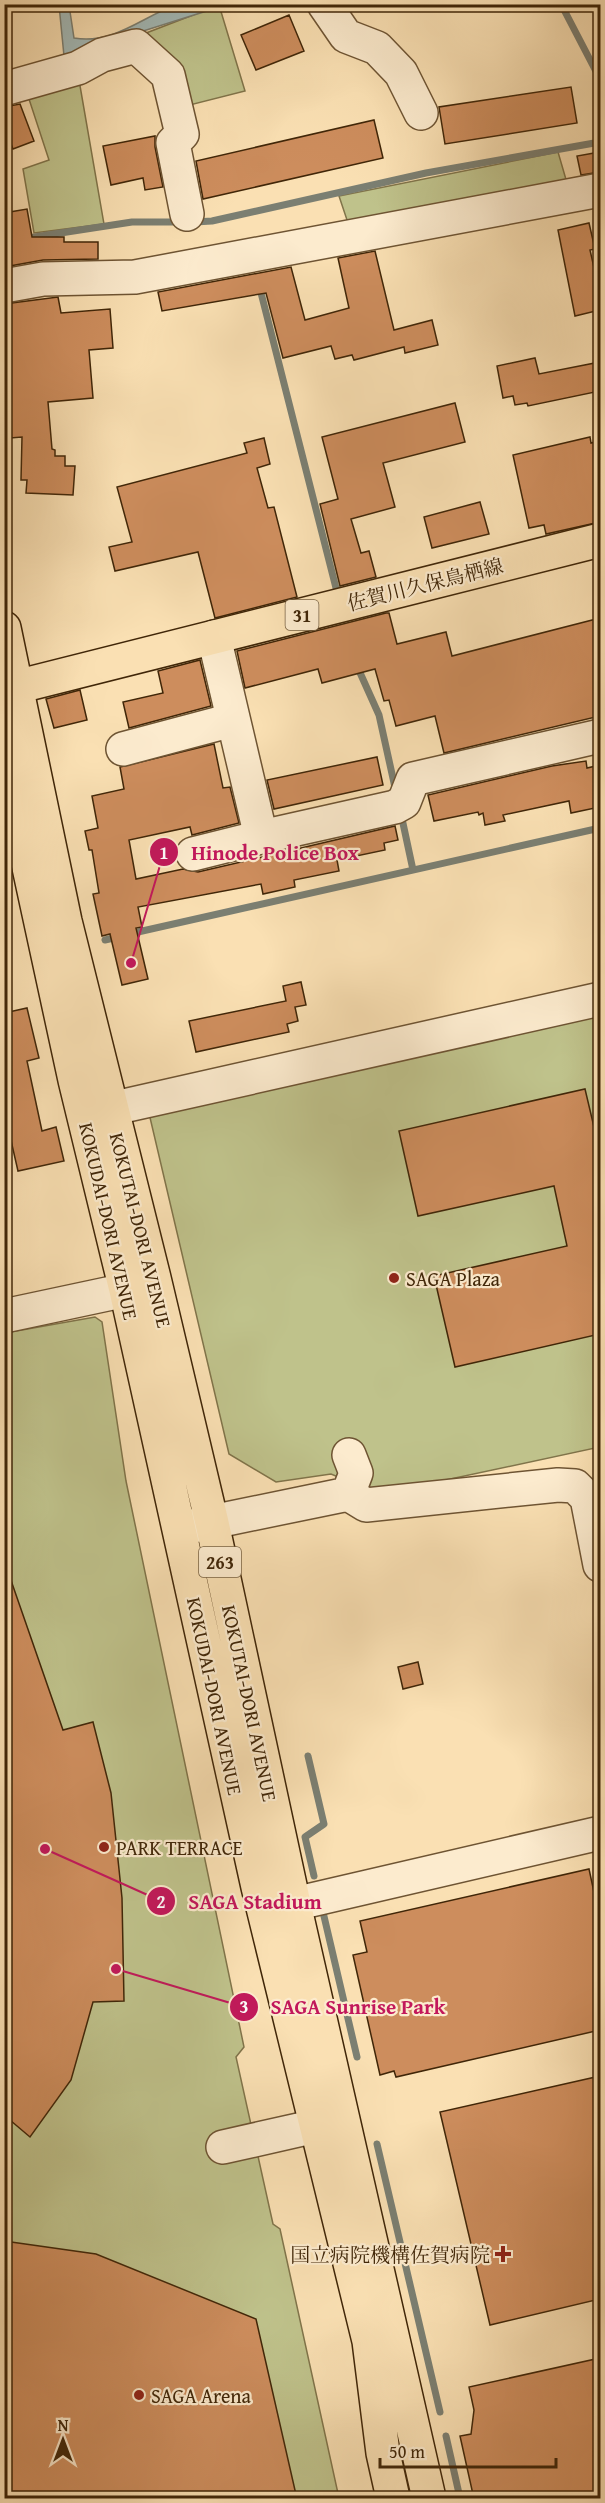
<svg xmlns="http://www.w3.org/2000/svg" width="605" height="2503" viewBox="0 0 605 2503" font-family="'Gentium Book Plus','Noto Serif JP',serif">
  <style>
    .green { fill: #bfc28b; stroke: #80744a; stroke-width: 1.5 }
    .water { fill: #a3bab8; stroke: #7b7f72; stroke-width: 1.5 }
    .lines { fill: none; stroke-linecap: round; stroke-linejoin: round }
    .stream { stroke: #7b7f72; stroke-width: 7 }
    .building { fill: #cd8d5d; stroke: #402608; stroke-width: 1.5 }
    .minor-casing { stroke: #6e5433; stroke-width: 36 }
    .major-casing { stroke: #402608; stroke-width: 36 }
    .highway-casing { stroke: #402608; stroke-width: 36 }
    .minor { stroke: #fcebce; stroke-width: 33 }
    .major { stroke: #fae0b3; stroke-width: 33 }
    .highway { stroke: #fae0b3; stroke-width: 33 }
    .poi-dot { fill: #8f2418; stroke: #fcebce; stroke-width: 2 }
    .labels { text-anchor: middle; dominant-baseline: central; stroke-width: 4.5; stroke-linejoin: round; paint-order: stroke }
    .shield { fill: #fcebce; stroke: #786143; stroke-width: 1.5 }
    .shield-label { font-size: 18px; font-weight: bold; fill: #402608 }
    .street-label { font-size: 20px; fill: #402608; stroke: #fcebce }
    .poi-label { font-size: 20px; fill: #402608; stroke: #fcebce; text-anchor: start }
    .leader { fill: none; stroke: #c2185b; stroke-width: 2 }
    .callout-dot { fill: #c2185b; stroke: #fcebce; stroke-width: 2 }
    .mark-label { font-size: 18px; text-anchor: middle; font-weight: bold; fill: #fff }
    .callout-label { font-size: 21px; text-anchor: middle; font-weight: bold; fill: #c2185b; stroke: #fcebce; stroke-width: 4.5; stroke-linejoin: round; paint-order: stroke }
  </style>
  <rect width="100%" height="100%" fill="#fae0b3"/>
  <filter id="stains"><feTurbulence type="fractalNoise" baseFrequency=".00333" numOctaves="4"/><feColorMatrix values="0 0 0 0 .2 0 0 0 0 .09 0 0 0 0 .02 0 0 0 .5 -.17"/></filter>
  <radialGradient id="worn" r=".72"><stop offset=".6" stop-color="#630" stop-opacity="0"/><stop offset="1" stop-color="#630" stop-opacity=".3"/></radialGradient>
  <path class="green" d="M219,5L245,91L182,107L141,35Z
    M79,80L104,224L34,233L23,169L49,160L28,96Z
    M558,152L567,183L348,223L339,196Z
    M600,1008V1447L380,1494L331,1474L276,1482L229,1454L148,1109Z
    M95,1317L102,1322L126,1481L244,2047L236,2057L273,2224L280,2229L339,2498H5V1333Z"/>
  <path class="water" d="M59,5H69L74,38C112,45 141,18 173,6C186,1 206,5 220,5L213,9L64,56Z"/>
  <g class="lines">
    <path class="stream" d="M561,4L600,79
      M195,222L212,221L426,173L600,142
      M28,238L132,222H180
      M259,285L337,592
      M357,666L379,715L396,792
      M401,814L413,870
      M129,934L600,828
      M105,940L118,937
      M308,1756L324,1824L305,1837L314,1876
      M323,1912L357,2057
      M377,2144L440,2412
      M446,2436L460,2498"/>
  </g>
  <path class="building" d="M289,15L304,51L256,70L241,35Z
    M571,87L577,123L445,144L439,107Z
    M20,104L34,141L13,149L10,141L4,144V107Z
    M374,120L383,158L203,199L196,161Z
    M155,136V147L163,187L145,190L143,178L111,185L103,146Z
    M600,152V172L581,175L577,156Z
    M27,209L32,237H64V242H98V259L43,260L4,267V213Z
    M589,223L595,249L590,250L600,294V310L575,316L558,230Z
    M375,251L394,330L432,320L438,345L405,353L404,347L354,360L352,355L335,359L331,346L283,358L266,293L162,311L158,292L291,267L305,320L349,308L338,258Z
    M58,297L61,313L110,309L113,348L89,350L93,398L48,402L52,449L55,450V456H65V466H75L73,495L26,493L27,480H21L22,437L10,438L4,396V304Z
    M535,358L539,374L600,362V391L528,406L527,403L515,405L513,396L503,398L497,366Z
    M455,403L465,442L383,463L395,507L351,519L361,553L369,551L376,577L340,586L320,504L338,499L322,437Z
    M590,437L591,443L600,441V522L546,534L544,525L529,528L513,455Z
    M264,438L270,464L257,468L268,508L274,507L297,597L215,618L198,552L115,571L109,547L132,542L117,487L247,453L244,443Z
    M480,502L489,534L432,548L424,517Z
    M386,613H389L397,644L446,632L452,656L600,618V716L444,753L435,716L396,726L389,700L384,701L375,669L322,683L318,669L245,688L237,651Z
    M200,660L211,706L129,728L123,702L163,693L158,671Z
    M80,690L87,720L54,728L46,699Z
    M214,744L223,788L230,787L239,823L192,835L190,827L129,840L136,879L183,869L198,872L395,826L398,840L384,843L385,850L337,860L339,871L294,880L295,887L263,894L261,884L138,907L142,927L136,928L148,979L122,985L110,934L102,936L93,894L99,893L92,850H89L85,831L98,828L92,796L124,789L120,767Z
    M377,757L383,785L274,809L267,780Z
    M586,761L587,768L600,765V807L571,813L569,801L503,815L505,821L485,825L483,813L479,815L478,812L434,821L428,795L552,766Z
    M301,982L306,1005L295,1007L298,1021L287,1024L289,1032L196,1052L189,1021L286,1001L283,986Z
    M27,1008L39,1058L27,1061L42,1131L56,1127L64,1161L18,1171L7,1123H4V1013Z
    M585,1089L598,1144H600V1334L455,1367L434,1276L567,1246L554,1186L418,1216L399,1131Z
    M6,1566L63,1730L93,1722L111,1793L122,1898L124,2001L93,2002L71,2080L30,2137L4,2115Z
    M418,1662L423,1684L403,1689L398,1667Z
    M589,1869L600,1920V2030L396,2077L394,2071L380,2075L353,1955L367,1952L360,1921Z
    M600,2076V2299L490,2325L440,2112Z
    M4,2241L96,2254L256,2319L297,2499H4Z
    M600,2358V2499H474L460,2436L471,2434L474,2410L469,2387Z"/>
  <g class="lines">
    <g class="minor-casing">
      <path id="minor" d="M324,4L346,36L377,48L401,73L421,113
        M4,89L78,68L102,55L136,46L168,75L182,134L173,143L187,214
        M4,286L43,279L135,277L600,190
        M214,637L261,837L395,807L404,802L413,779L600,736
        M123,749L232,720
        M193,854L261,837
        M110,1109L600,999
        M4,1316L126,1290
        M348,1494L356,1473L349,1455
        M183,1528L348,1494L366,1505L558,1485L575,1486L587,1498L600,1565
        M294,1904L600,1833
        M223,2147L316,2126"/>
    </g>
    <g class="major-casing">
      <path id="major" d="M4,690L600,540"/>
    </g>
    <g class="highway-casing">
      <path id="highway" d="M4,628L65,921L154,1278L212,1523L294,1904L429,2498
        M4,752L75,1080L126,1290L258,1887L369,2341L383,2453L393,2498"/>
    </g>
    <use href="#minor" class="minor"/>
    <use href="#major" class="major"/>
    <use href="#highway" class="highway"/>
  </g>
  <g class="poi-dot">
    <circle cx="394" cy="1278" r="6"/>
    <circle cx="104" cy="1847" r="6"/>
    <path d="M500 2245h6v6h6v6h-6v6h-6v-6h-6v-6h6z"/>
    <circle cx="139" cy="2395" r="6"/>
  </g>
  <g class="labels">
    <g class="shield">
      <rect x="285.5" y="600" width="33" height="30" rx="4.5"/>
      <rect x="199" y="1547" width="42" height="30" rx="4.5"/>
    </g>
    <g class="shield-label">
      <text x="302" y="615">31</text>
      <text x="220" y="1562">263</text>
    </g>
    <g class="street-label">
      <text transform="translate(425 584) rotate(-14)">佐賀川久保鳥栖線</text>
      <text transform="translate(109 1221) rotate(77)">KOKUDAI-DORI AVENUE</text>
      <text transform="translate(141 1230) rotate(76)">KOKUTAI-DORI AVENUE</text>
      <text transform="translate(215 1696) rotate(78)">KOKUDAI-DORI AVENUE</text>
      <text transform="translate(250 1703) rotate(78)">KOKUTAI-DORI AVENUE</text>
    </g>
    <g class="poi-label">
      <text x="406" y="1278">SAGA Plaza</text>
      <text x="116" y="1847">PARK TERRACE</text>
      <text x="490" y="2254" text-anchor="end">国立病院機構佐賀病院</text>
      <text x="151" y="2395">SAGA Arena</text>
    </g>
  </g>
  <path class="leader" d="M131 963L164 852M45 1849L161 1901M116 1969L244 2007"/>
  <g class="callout-dot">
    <circle cx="131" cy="963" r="6"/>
    <circle cx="45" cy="1849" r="6"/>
    <circle cx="116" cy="1969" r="6"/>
    <circle cx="164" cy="852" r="15"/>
    <circle cx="161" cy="1901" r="15"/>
    <circle cx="244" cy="2007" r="15"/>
  </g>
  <g class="mark-label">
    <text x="164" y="859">1</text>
    <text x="161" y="1908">2</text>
    <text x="244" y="2013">3</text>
  </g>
  <g class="callout-label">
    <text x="275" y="860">Hinode Police Box</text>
    <text x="255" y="1909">SAGA Stadium</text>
    <text x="358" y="2014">SAGA Sunrise Park</text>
  </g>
  <rect width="605" height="2503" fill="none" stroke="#fae0b3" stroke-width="24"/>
  <rect x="6" y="6" width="593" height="2491" fill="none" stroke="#402608" stroke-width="3"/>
  <rect x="12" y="12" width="581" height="2479" fill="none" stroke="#402608" stroke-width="1.5"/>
  <g transform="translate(63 2440)" stroke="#fcebce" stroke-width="4.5" paint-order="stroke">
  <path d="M0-4.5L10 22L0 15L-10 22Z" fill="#402608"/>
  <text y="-9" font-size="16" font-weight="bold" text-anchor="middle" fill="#402608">N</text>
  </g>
  <path d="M380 2458v9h176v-9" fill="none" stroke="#402608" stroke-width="3"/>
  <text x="389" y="2458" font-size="18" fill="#402608" stroke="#fcebce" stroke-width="4.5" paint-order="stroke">50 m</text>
  <rect width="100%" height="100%" filter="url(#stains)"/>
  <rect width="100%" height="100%" fill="url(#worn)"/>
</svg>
